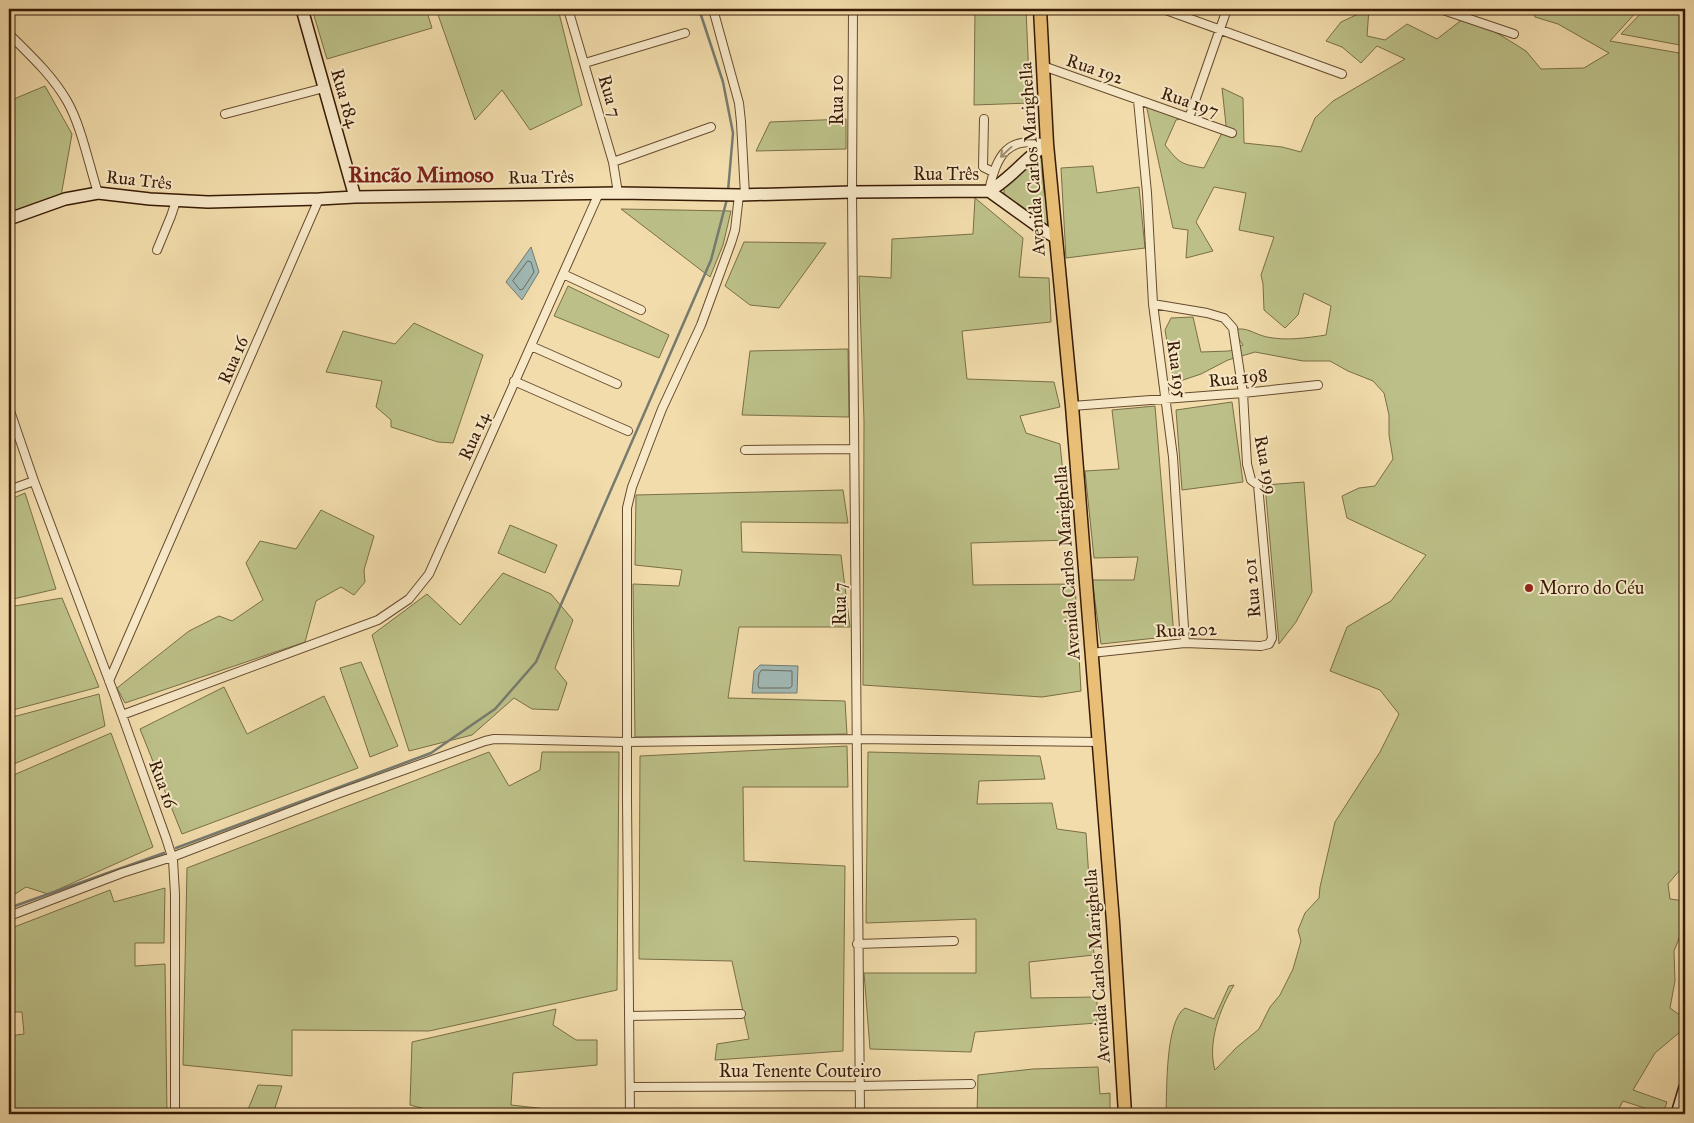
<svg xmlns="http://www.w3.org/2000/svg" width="1694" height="1123" viewBox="0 0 1694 1123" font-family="'IM FELL Great Primer',serif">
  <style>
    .green { fill: #bcc088; stroke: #7a6e46 }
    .water { fill: #a0b9b5; stroke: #767a6f }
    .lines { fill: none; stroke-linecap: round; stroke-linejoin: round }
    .shore { stroke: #6c6a5d; stroke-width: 1 }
    .stream { stroke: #767a6f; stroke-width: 2.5 }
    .street-casing { stroke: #664b2e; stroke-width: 10 }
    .secondary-casing { stroke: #381b05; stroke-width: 14 }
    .primary-casing { stroke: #381b05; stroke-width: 15 }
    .street { stroke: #f7e8c8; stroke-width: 8 }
    .secondary { stroke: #f7e8c8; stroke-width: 11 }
    .primary { stroke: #e9be76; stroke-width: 12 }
    .oneway { stroke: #a18c70 }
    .poi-dot { fill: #8f2418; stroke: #f7e8c8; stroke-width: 2 }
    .labels { text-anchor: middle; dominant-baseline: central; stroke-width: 4; stroke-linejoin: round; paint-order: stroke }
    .street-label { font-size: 18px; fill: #381b05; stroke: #f7e8c8 }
    .poi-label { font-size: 18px; fill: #381b05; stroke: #f7e8c8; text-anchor: start }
    .district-label { font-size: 22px; font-weight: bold; fill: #7a1f14; stroke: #f7e8c8 }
  </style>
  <rect width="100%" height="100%" fill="#f2dcab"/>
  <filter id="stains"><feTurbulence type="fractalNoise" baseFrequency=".004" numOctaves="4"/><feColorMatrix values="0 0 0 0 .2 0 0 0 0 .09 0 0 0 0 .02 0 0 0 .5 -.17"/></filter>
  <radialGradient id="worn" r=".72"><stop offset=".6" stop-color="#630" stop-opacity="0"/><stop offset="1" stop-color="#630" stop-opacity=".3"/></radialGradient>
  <path class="green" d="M312,9H423L427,12L432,28L327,59Z
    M436,9H558L582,105L530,130L502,90L475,120Z
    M738,9H847V10L738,11Z
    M975,9H1026L1030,103L974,105Z
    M1369,9L1367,36L1385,40L1407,24L1437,39L1468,15L1526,51L1541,69L1584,68L1609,53L1558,24L1535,17L1531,9H1639L1610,41L1685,54V828L1684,830L1685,833V864L1668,884L1670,899L1685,901V924L1674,951L1675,981L1670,1008L1685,1019V1033L1680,1032L1655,1053L1633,1090L1667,1102L1663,1114L1623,1101L1616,1114H1166C1167,1091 1165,1021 1185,1008L1214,1019L1229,986L1234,985C1220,1008 1207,1044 1215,1070L1236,1048L1259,1029L1270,1007L1280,995L1293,969L1301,941L1298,930L1305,913L1319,898L1320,887L1335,822L1380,752L1399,714L1380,690L1330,671L1347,627L1391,601L1426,555L1347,518L1342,496L1359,488L1375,486L1393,459L1389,435V415L1384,393L1373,381L1348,371L1330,361H1303L1255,352L1228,360L1201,374L1174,383L1165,330L1171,318L1193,317L1201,352L1229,351L1243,345L1233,330C1247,326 1253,334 1267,337C1286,341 1306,338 1326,335L1331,306L1304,293L1298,315L1285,328L1264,310L1263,284L1261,275L1274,237L1239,230L1246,193L1214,187L1196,222L1213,251L1186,258L1188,230L1173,228L1146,104L1176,111L1180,119L1176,120L1165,145C1180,164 1181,164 1204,168L1226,125L1222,88L1243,98L1244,143L1282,147L1301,152L1315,118L1333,101L1405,59L1377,46L1361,63L1342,47L1326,41L1341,22Z
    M1645,9H1685V46L1621,34Z
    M45,86L72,134L61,196L9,214V101Z
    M846,119V149L756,151L770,122Z
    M1037,157L1041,158L1044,162L1042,170L1044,193L1048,201L1051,226L1046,227L1004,196V187Z
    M1093,166L1097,193L1139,187L1145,248L1066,258L1061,168Z
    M975,198L1023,238L1019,277L1049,278L1051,322L962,331L967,379L1054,382L1060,407L1020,416L1026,433L1060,444L1070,540L971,543L973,585L1075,584L1081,691L1042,697L863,685L864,421L859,276L891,278L892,239L973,234Z
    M621,209L731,211L723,245L710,277Z
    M744,242L826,243L779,308L750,305L725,286Z
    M568,286L669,335L659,358L554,316Z
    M414,323L483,355L453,443L438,442L391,427V420L376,407L382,381L326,372L343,331L395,344Z
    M848,349L849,417L742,415L750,351Z
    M1232,402L1243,482L1182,490L1176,410Z
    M1155,406L1174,636L1101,644L1092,580H1134L1138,557L1094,558L1085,471L1119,469L1112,410Z
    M1304,482L1312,592L1296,622L1279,644L1265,485Z
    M843,490L848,523L741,522L742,552L841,555L850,627H739L728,698L845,701L847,734L635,737L633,584L679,586L682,570L635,565L636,495Z
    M25,493L56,589L9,600V500Z
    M321,510L374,536L364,570L365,582L354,595L341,587L316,601L305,642L125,703L117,688L189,631L219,616L232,621L263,600L246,563L260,541L296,549Z
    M510,525L557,545L545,573L498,553Z
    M503,573L551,594L573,620L555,668L567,683L558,710L532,709L514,698L472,735L409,751L372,635L427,594L460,625Z
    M62,598L99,687L9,711V607Z
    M361,662L398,746L370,757L340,668Z
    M224,687L247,734L324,696L358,768L182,834L140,729Z
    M99,694L105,726L9,766V718Z
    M111,733L153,847L48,894L26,887L9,898V882L14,883L9,881V777Z
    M847,746L848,787H743L744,861L845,866L843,1051L715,1060L717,1044L749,1039L732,961L639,959L640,756Z
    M489,752L509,786L540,770L542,752H619L617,990L429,1031L292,1030V1076L183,1065L187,868Z
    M868,752L1040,756L1045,779L979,781L977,804L1052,803L1057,829L1086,833L1094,955L1029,962L1031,998L1097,997V1023L975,1032L971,1052L870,1049L864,973H976V919L866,923Z
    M165,888L164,943H135V966L165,964L167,1114H9V1036L24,1034L22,1012H9V929L110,890L114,902Z
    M556,1009L553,1025L576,1040H597V1065L513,1073L511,1105L564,1111L563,1114H444L410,1105L412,1042Z
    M1098,1067L1100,1094L1110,1093V1114H977L978,1075L1033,1069Z
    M258,1085L282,1086L274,1111L276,1114H241L247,1112Z"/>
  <path class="water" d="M531,247L539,272L522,300L506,282Z
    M760,665L798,666L797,693H752L754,671Z"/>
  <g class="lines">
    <path class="shore" d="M528,261L531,262L534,272L523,289L520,290L513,281Z
      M762,670L792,671V686L790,688H759L758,685L759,674Z"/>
    <path class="stream" d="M699,9L723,82L733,133L728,191
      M176,848L431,753L495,709L536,662L711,260L727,199
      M9,908L164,853"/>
    <g class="street-casing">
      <path id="street" d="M568,9L613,162L618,193
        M713,9L739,103L741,122L745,195
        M853,9L852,192L860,1114
        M1163,9L1342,74
        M1440,9L1514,34
        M9,34C30,55 52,75 67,101C81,125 89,165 98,193
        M585,63L685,33
        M1043,66L1232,133
        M1138,100L1147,193L1153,304L1173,457L1185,643
        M225,114L324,88
        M1189,118L1227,9
        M984,119L983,167L993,172
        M613,162L711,127
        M989,191C996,156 1007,135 1047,144
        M157,250L171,216L176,201
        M563,274L641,310
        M531,346L617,384
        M514,381L628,431
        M1072,406L1243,393L1318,385
        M9,408L34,481L122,715L166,838L173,860L175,894V1114
        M745,450L854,449
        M9,490L34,481
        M1091,653L1185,643L1261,646L1269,644L1272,638L1258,485L1251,480L1247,464L1243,393L1233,328L1224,318L1207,313L1153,304
        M109,681L319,199
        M122,715L378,620L409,599L429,574L599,193
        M9,916L122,873L172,857L337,794L485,741L494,739L627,742L856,739L1098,742
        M857,944L954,941
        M629,1016L741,1014
        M630,1087L860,1086L971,1084
        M630,1114L627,800V508L632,487L662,409L701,325L731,243L735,230L739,195"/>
    </g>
    <g class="secondary-casing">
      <path id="secondary" d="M302,9L355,197
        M989,191L1046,232L1055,237
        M9,219L65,199L98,193L150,199L208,202L319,199L355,197L618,193L739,195L852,192L989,191C1011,179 1026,157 1047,144
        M1677,1114L1685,1087"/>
    </g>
    <g class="primary-casing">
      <path id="primary" d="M1040,9L1047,144L1072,406L1113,922L1125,1114"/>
    </g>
    <use href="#street" class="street"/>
    <use href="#secondary" class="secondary"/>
    <use href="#primary" class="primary"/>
  </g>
  <defs><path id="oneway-shaft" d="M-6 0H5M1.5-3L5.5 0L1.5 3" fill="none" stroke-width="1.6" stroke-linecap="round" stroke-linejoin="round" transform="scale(1.25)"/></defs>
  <use class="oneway" href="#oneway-shaft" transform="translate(1006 152) rotate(137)"/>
  <circle class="poi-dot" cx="1529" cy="588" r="5"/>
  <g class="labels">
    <g class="street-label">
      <text transform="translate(1095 69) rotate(19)">Rua 192</text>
      <text transform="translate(610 96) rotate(74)">Rua 7</text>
      <text transform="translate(345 98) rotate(74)">Rua 184</text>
      <text transform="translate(837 100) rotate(-90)">Rua 10</text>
      <text transform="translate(1190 102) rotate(19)">Rua 197</text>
      <text transform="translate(1032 159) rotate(-94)">Avenida Carlos Marighella</text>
      <text x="946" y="174">Rua Três</text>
      <text transform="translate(541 177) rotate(-1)">Rua Três</text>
      <text transform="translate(139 180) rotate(6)">Rua Três</text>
      <text transform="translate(233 360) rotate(-67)">Rua 16</text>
      <text transform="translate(1177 369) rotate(82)">Rua 195</text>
      <text transform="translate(1238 378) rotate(-6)">Rua 198</text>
      <text transform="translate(474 436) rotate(-66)">Rua 14</text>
      <text transform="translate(1266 465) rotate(79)">Rua 199</text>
      <text transform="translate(1067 563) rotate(-94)">Avenida Carlos Marighella</text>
      <text transform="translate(1252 588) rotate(-95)">Rua 201</text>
      <text transform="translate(840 604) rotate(-90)">Rua 7</text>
      <text transform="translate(1186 630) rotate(-2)">Rua 202</text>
      <text transform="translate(163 784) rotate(70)">Rua 16</text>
      <text transform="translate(1097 966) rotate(-94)">Avenida Carlos Marighella</text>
      <text x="800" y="1071">Rua Tenente Couteiro</text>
    </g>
    <g class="poi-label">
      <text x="1539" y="588">Morro do Céu</text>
    </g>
    <g class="district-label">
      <text x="421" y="174">Rincão Mimoso</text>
    </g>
  </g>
  <rect width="1694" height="1123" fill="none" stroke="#f2dcab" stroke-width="30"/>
  <rect x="10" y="10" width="1674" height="1103" fill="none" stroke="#381b05" stroke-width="2.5"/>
  <rect x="15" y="15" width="1664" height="1093" fill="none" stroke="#381b05"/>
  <rect width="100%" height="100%" filter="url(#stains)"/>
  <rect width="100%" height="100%" fill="url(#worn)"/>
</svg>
